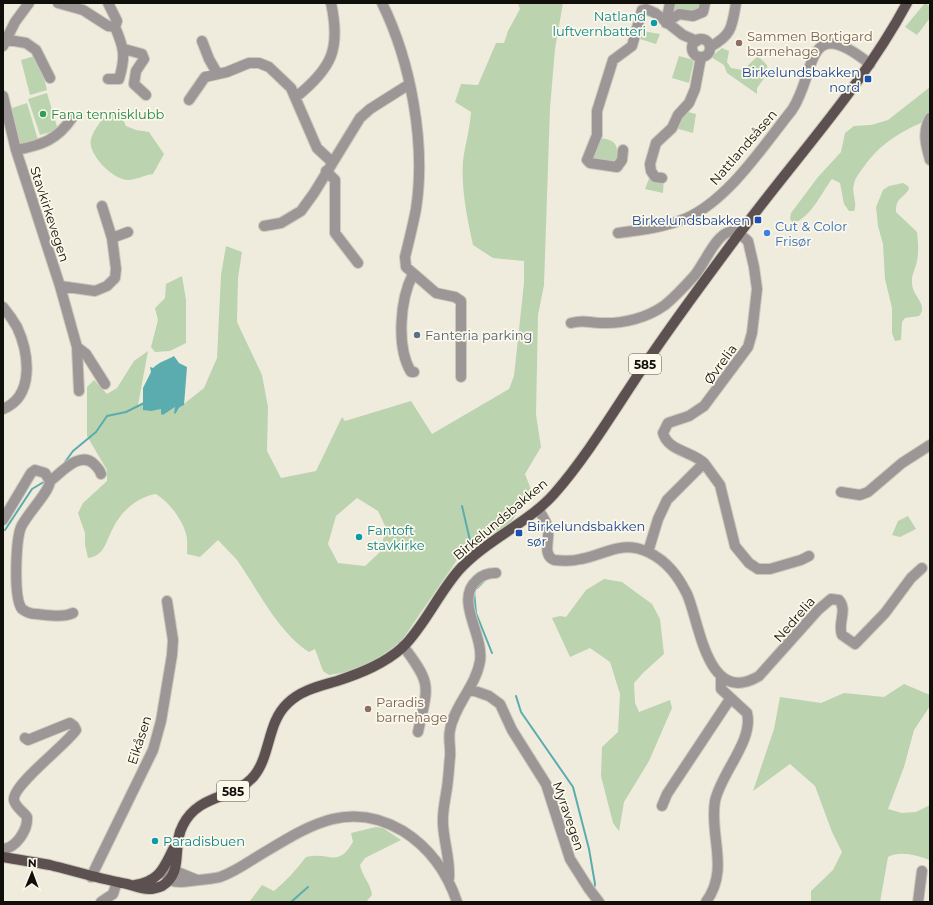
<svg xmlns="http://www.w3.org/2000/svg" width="933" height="905" viewBox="0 0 933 905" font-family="Montserrat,sans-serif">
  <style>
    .green { fill: #bbd3af; fill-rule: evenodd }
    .water { fill: #5bacaf }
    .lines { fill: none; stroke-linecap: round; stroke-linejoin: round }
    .stream { stroke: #5bacaf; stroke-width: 2 }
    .minor-casing { stroke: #cbc9bb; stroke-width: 12 }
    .major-casing { stroke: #cbc9bb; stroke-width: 12 }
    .minor { stroke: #9d9696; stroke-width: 10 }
    .major { stroke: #5d5050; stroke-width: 10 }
    .culture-dot { fill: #0f9aa8; stroke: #fcf9ea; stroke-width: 1.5 }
    .education-dot { fill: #8d6e63; stroke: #fcf9ea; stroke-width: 1.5 }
    .transit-dot { fill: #1a4fb4; stroke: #fcf9ea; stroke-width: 1.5 }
    .leisure-dot { fill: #2e9e5b; stroke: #fcf9ea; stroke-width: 1.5 }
    .shop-dot { fill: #3f7fe0; stroke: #fcf9ea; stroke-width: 1.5 }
    .service-dot { fill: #5c6f8a; stroke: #fcf9ea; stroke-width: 1.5 }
    .labels { text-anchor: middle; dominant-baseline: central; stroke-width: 3.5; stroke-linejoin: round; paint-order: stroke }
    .shield { fill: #fcf9ea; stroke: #57554d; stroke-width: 1 }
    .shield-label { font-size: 12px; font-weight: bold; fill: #100f0a }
    .culture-label { font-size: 13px; fill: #0d838f; stroke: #fcf9ea; text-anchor: start }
    .education-label { font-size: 13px; fill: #785e54; stroke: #fcf9ea; text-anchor: start }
    .transit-label { font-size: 13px; fill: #164399; stroke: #fcf9ea; text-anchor: end }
    .leisure-label { font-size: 13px; fill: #27864d; stroke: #fcf9ea; text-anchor: start }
    .street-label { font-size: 13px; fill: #100f0a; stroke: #fcf9ea }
    .shop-label { font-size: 13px; fill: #366cbe; stroke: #fcf9ea; text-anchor: start }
    .service-label { font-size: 13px; fill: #4e5e75; stroke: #fcf9ea; text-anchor: start }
  </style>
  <rect width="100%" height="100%" fill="#efecdd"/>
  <path class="green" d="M518,3H563L555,49L550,108L544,285L538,315L536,415L541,447L525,474L532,492L511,522L459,557L402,640C381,658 357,672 329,675L323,671L315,649L309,652C278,632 258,590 237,560C231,553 224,547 218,540L200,557L187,554C187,548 188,540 186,534C182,519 169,502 156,494C137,497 120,512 112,530C106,542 104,556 88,558L85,545V533L78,513L83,503L107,481V470L87,436V387L94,380L107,394L117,388L134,361L148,351L138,405L144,403L161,409L163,415L175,407L177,408L174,411L179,410L180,407L204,388L217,358L221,275L226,246L242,252L238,278L237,322L262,375L268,407L267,451L281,478L316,471L342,417L345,421L411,401L432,434L509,389L514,376L524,283V261L493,258L473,245C467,217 461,189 463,161C465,145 470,129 471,112L455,102L461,84L478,85L496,43H504L508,31L520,9ZM357,498L378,511L386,528L380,552L365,566L338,563L328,544L336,516Z
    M673,3H704L701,9L669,17Z
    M925,3L930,6V18L917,35L905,27Z
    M642,31L660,34L656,44L640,39Z
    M722,48L729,51L727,62L731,68L743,70L758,56L767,65L768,73L757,88V94L727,73L724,65L711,57Z
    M38,55L47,90L30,95L21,60Z
    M679,56L694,60L689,83L672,78Z
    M930,87V119C903,130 880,143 863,168C860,172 855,178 854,184C851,194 858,202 854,211H849L844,204L840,183L832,179C822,192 810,219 793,223L790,219L791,213L818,177L841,152L845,133L854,126L871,125L888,120Z
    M47,93L58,130L40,135L28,99Z
    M27,103L38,140L20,146L9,109Z
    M684,111L696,114L693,133L675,128Z
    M108,113L121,115L126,126L136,130L149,132L164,154L153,174C145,175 136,180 128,180C113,180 87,154 91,139C94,129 101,121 108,113Z
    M599,138C616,140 617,143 618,159L614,164H596L590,155Z
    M664,175L663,193L645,189L650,176Z
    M903,183L908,186L909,189C902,200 896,197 896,212L917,232C918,242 919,252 917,261C916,268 911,275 912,283C912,296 929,305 919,316L905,318L902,322L901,340L895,341L892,333V308L885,279L883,244L878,226L876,207L883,190L889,186Z
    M182,276L186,300V343L170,351L155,352L151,347L158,320L155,308L165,298L166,284Z
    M908,516L916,529L900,537L892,535L898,521Z
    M604,579L622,582L652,604L660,619L664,654L644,672L634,683L635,703L639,712L670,700L672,708L649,761L624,802L619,831L613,823L601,776L602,747L618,732L620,694L610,662L590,648L570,657L552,618L560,616L566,617L586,590Z
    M904,684L930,695V706L914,730L904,767L888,809L902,813L916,812L930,805V860C917,856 901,850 888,857L880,902H811V891L833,870L842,852L832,832L815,786L790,764L753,791L774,729L780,697L821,703L844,693L884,697Z
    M376,827L383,828L401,840L365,858L360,865C362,876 371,884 372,895L366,902L250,901L262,885L274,891C286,881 296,870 306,857C330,851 337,869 353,842L351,833Z"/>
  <path class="water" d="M174,356L179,363L187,367L184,405L180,407L175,414L174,413L175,407L163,415L161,414V409L151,411L143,410V388L151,372L150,367L153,368C159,362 167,360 174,356Z"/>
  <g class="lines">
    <path class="stream" d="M65,462L73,451L96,432L107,416L126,412L144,403
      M462,506L472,549
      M5,530L32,489L47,480
      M477,588L485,580
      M474,591L476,613L492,653
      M516,696L521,712L573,787L589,849L595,884L594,889
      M291,902L308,887"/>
    <g class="minor-casing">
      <path id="minor" d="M58,3L83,10L108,26L115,27L117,21L108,3
        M382,3C411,62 426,144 416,209C413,225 409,241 405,257L406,267L436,293L455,297L461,301V377
        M666,23L679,14L693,16L703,12L705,3
        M666,23L670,3
        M3,39L26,43L36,50L50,78
        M692 48a9 9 0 1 1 18 0a9 9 0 1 1-18 0Z
        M202,41L209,59L217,73
        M3,46L15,22L29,3
        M710,47C732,35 732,27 736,3
        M124,49L142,54L144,59L136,71L134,84L146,95
        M108,79H119C126,56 124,48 115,27
        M3,96L16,150L60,286L77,347L79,391
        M296,97C332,68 341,49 331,3
        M189,100L205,77L227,72L249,63H259L269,67L291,88L317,148L332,162
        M930,118C922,132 926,146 930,160
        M16,150C42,145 57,140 72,118
        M623,150L622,160L617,167L590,163L587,160L597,135V111L613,60L632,46L642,10L646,9L655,13L683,35L697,41
        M326,171L335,180V233L358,263
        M662,178L655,177L651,171L650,164L656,143L672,128L678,115L689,103L695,89L701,57
        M264,226L281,223L301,211L314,193L360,118L370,109L408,85
        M618,233C642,230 665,227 687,218C730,198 763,146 792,110C817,73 804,11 870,64
        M112,238L128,232
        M413,274C400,299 396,347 411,372H414
        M60,286L95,291L107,286L115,278L116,269L112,238L102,206
        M3,307C8,313 13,320 17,327C29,353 35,396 3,409
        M571,323C586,319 588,323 601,323C623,324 647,318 665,305C676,296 686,285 695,275C704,264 716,235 729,232C737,230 742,236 748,241L754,267L757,289L752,333L748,347L704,406L689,416L668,423L663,433C668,451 691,451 704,463
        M77,347L86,354L105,384
        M50,481C61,473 80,450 94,464C97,467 100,470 101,474
        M841,492L860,495L868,492L902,463L930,445
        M538,509C542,515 546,521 548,528C550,539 542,555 554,560C562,561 573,561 581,559C607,554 621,540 648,552C667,561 678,576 687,594C700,623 707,707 759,676L818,610L831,599L839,600C848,610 837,624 842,635L855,644L885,613L911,578L922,568
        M3,520L31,473L35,470L45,473L50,481C50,491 27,514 21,527C16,540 13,598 22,609C26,612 31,614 36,614C48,615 62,618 73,613
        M648,552L658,519L667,500L704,463L720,485L735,546L749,563L758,569H770L801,560L809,556
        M403,646C433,685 428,686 418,732
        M469,689L489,696L500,704L512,730L546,784L570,859L589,889L599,902
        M662,806L667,794L730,699
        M3,849C16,848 28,830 27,817C24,812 15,807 14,800C12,785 66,745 76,730L74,726L70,723L28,740L25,738
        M163,869L169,880C181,884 187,881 199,880C206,879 213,879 220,877C232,873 244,865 255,858C304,829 346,797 403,831C430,848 447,872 457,902
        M167,870L175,871L197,880
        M91,877L153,750L161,721L172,655L173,640L167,601
        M449,878C450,857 444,844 443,824C442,808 447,794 448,779C449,772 449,765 450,757C451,748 448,739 450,730C454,706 476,686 480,661C484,634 454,600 477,580C482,575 489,573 496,573
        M101,902L113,894L117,882
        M706,902C730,869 709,836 715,801C721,773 754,740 747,713L721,689V676
        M918,902L922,871"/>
    </g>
    <g class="major-casing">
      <path id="major" d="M3,857C19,860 34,862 50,865C74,871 98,878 122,883C131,884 140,889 149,889C154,889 157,888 162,886C185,872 171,846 183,825C199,793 234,800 254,776C271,755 267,722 288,703C301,690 320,686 337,681C361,673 384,664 403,647C425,625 438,594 459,570C486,540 527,524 554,494C588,455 615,409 644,366C674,321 707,277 739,234C796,157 862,87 907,3
        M135,885C163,880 164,865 176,844"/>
    </g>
    <use href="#minor" class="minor"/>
    <use href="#major" class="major"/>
  </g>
  <g class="culture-dot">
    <circle cx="654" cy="23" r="4"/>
    <circle cx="359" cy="537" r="4"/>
    <circle cx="155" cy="841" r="4"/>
  </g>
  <g class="education-dot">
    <circle cx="739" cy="43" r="4"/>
    <circle cx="368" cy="709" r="4"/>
  </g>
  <g class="transit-dot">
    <rect x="864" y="75" width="8" height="8" rx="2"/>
    <rect x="754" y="216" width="8" height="8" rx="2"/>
    <rect x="515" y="529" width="8" height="8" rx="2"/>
  </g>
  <circle class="leisure-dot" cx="43" cy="114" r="4"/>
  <circle class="shop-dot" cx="767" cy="233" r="4"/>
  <circle class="service-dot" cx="417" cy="335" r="4"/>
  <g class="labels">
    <g class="shield">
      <rect x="629" y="354" width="32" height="20" rx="3"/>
      <rect x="217" y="781" width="32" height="20" rx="3"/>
    </g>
    <g class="shield-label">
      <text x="645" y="364">585</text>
      <text x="233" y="791">585</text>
    </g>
    <g class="culture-label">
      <text x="646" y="16" text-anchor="end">Natland<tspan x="646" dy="15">luftvernbatteri</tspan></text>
      <text x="367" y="530">Fantoft<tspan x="367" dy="15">stavkirke</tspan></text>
      <text x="163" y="841">Paradisbuen</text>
    </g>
    <g class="education-label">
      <text x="747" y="36">Sammen Bortigard<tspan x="747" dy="15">barnehage</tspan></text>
      <text x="376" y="702">Paradis<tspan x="376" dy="15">barnehage</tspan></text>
    </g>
    <g class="transit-label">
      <text x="860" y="72">Birkelundsbakken<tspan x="860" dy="15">nord</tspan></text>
      <text x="750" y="220">Birkelundsbakken</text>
      <text x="527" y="526" text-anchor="start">Birkelundsbakken<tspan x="527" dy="15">sør</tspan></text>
    </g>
    <g class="leisure-label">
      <text x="51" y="114">Fana tennisklubb</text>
    </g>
    <g class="street-label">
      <text transform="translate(743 147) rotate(-49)">Nattlandsåsen</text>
      <text transform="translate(50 214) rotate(72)">Stavkirkevegen</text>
      <text transform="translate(720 364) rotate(-54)">Øvrelia</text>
      <text transform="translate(500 519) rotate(-40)">Birkelundsbakken</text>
      <text transform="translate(794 619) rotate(-49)">Nedrelia</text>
      <text transform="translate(139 740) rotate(-72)">Eikåsen</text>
      <text transform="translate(569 816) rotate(71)">Myravegen</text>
    </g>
    <g class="shop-label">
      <text x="775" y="226">Cut &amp; Color<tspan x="775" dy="15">Frisør</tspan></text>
    </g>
    <g class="service-label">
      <text x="425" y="335">Fanteria parking</text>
    </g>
  </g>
  <rect width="933" height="905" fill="none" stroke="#100f0a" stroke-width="8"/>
  <g transform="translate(32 873) rotate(1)" stroke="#fcf9ea" stroke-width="3" paint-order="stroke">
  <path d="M0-3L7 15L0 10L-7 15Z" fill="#100f0a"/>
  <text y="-6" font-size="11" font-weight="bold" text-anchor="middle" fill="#100f0a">N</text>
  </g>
</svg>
